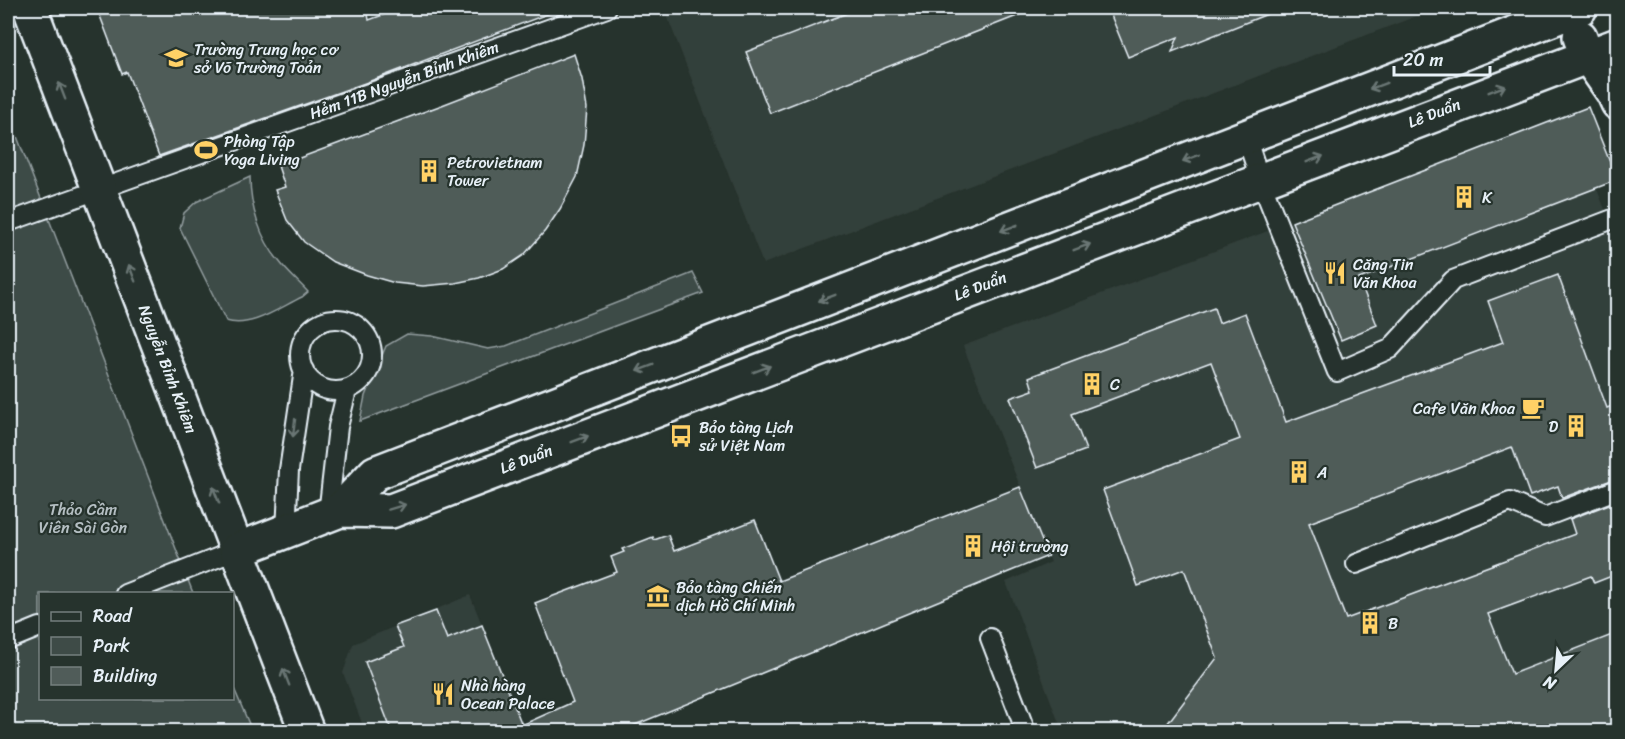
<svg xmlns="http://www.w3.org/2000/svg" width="1625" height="739" viewBox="0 0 1625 739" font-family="Sriracha,sans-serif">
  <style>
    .built { fill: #333f3a }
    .green { fill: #3e4b47; stroke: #939ea0; stroke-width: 1.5 }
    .building { fill: #505c59; stroke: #e8f1f8; stroke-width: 1.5 }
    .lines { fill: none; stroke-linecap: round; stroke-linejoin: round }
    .lane-casing { stroke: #e8f1f8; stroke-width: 22 }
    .secondary-casing { stroke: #e8f1f8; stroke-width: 38 }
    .primary-casing { stroke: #e8f1f8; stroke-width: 38 }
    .lane { stroke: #26332d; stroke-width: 18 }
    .secondary { stroke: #26332d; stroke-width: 33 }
    .primary { stroke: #26332d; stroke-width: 33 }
    .oneway { stroke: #6a7674 }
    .labels { text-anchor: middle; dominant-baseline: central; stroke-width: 4.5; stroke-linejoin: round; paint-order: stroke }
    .poi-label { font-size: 16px; fill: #e8f1f8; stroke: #26332d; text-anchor: start }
    .street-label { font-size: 16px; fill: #e8f1f8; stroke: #26332d }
    .park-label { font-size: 16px; fill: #b5bfc3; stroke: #26332d }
  </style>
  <rect width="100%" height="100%" fill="#26332d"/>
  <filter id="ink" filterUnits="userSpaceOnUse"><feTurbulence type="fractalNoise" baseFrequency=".0167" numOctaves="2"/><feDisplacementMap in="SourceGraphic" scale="12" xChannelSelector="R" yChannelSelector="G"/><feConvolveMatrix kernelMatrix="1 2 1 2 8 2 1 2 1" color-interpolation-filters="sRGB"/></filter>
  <g filter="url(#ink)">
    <path class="built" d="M664,8H1438L763,264Z
      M1596,187L1618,241L1617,731H1062L1006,582L1051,562L963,346L1331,207Z
      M470,595L525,731H365L343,673L353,644Z"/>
    <path class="green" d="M8,113L193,593L40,594V698H232L233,686L252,731H8Z
      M250,177C250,206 260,239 279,261C287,272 299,282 308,292L302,297C279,308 251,329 226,321L180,228L184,213L196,202Z
      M693,273L703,293L360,421L365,396L386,346L407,334L432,336L488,349L506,346Z"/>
    <path class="building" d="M97,8H367L369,20L402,8H558V10L365,83L159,156L127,72L122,74Z
      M860,8H1035V9L770,113L746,52Z
      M1108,8H1280V9L1172,52L1178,37L1128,57Z
      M574,54L582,79L587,108L584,145L577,177L560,209L545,231L524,255L503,269L479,278L455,283L423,286L395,283L367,275L333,262L304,242L287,220L275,190L285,187L278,166L442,105Z
      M1588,107L1617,180L1359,279L1377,325L1341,340L1292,222Z
      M1558,275L1607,408L1617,404V478L1562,498L1558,486L1530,496L1512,447L1309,523L1346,619L1575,534L1570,519L1617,501V574L1594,583L1591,576L1488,614L1512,674L1617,633V732H1161L1217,658L1184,569L1138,586L1103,490L1240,439L1211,362L1072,414L1086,450L1037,468L1010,398L1033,390L1029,377L1214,308L1219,323L1245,313L1286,422L1503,342L1488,301Z
      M1020,487L1048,556L618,732H392L365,662L404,647L395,626L436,611L447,639L482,625L522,725L573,702L535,603L617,572L611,557L624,552L622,549L653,537L654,540L668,535L674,551L755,520L779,581Z"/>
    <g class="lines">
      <g class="lane-casing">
        <path id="lane" d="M1246,137L1260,179L1337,372L1390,349L1453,280L1618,217
          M8,222L607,8
          M300 355a36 36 0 1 1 72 0a36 36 0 1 1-72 0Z
          M328,514L338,427L347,390
          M286,531L289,470L304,370
          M1356,564L1510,502L1545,517L1618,489
          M125,594L237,550
          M990,638L1026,732
          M8,640L40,627"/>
      </g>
      <g class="secondary-casing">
        <path id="secondary" d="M30,8L237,550"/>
      </g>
      <g class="primary-casing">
        <path id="primary" d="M1580,37L1587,55L1613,92L1618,103
          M340,510L375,473L1580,8
          M307,732L237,550L340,510L391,511L1618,45"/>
      </g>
      <use href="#lane" class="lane"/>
      <use href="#secondary" class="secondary"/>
      <use href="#primary" class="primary"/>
    </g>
    <defs><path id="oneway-shaft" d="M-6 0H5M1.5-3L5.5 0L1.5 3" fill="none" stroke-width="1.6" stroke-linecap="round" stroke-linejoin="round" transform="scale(1.5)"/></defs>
    <g class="oneway">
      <use href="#oneway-shaft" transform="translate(1378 86) rotate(159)"/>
      <use href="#oneway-shaft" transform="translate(1497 89) rotate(-21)"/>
      <use href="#oneway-shaft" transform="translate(62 91) rotate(-111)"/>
      <use href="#oneway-shaft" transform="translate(1191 158) rotate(159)"/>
      <use href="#oneway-shaft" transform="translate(1315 159) rotate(-21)"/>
      <use href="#oneway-shaft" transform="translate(1009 228) rotate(159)"/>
      <use href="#oneway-shaft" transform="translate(1082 247) rotate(-21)"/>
      <use href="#oneway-shaft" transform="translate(132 273) rotate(-111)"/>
      <use href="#oneway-shaft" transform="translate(827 298) rotate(159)"/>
      <use href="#oneway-shaft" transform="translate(645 368) rotate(159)"/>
      <use href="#oneway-shaft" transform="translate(762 369) rotate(-21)"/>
      <use href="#oneway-shaft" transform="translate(294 428) rotate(97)"/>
      <use href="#oneway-shaft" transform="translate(580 439) rotate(-21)"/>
      <use href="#oneway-shaft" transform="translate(216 495) rotate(-111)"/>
      <use href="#oneway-shaft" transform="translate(397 507) rotate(-17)"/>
      <use href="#oneway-shaft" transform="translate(286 677) rotate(-111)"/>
    </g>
  </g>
  <defs>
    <g id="school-bare" transform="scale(1.8)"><path d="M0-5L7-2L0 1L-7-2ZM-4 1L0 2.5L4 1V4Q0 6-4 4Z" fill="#ffd166" stroke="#26332d" stroke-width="2.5" paint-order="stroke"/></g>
    <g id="stadium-bare" transform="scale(1.8)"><path d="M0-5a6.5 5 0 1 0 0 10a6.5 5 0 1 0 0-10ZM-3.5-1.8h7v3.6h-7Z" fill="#ffd166" stroke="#26332d" stroke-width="2.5" paint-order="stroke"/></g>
    <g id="building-bare" transform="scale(1.8)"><path d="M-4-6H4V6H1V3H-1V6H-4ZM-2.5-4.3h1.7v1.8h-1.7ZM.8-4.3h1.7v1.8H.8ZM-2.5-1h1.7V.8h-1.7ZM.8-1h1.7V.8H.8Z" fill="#ffd166" stroke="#26332d" stroke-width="2.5" paint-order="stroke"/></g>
    <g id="restaurant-bare" transform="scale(1.8)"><path d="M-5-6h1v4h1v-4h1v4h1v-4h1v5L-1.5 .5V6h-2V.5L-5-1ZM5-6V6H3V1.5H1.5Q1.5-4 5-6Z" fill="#ffd166" stroke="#26332d" stroke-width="2.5" paint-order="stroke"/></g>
    <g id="cafe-bare" transform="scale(1.8)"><path d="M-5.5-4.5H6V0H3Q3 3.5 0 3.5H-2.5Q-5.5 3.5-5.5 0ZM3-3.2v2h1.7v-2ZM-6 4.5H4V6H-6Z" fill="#ffd166" stroke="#26332d" stroke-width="2.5" paint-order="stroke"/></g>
    <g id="bus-bare" transform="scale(1.8)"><path d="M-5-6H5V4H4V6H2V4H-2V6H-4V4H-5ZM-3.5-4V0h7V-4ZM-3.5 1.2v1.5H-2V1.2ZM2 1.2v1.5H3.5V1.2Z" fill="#ffd166" stroke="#26332d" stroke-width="2.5" paint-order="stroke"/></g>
    <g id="museum-bare" transform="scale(1.8)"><path d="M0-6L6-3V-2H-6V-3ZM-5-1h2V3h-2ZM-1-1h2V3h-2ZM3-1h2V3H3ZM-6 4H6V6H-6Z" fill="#ffd166" stroke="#26332d" stroke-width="2.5" paint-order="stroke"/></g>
  </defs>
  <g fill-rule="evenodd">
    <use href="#school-bare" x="176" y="58"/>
    <use href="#stadium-bare" x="206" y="150"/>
    <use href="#building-bare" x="429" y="171"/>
    <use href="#building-bare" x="1464" y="197"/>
    <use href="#restaurant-bare" x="1335" y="273"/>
    <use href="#building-bare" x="1092" y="384"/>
    <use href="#cafe-bare" x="1533" y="408"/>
    <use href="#building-bare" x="1576" y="426"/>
    <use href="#bus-bare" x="681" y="436"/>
    <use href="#building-bare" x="1299" y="472"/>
    <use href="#building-bare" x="973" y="546"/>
    <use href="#museum-bare" x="658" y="596"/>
    <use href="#building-bare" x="1370" y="623"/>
    <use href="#restaurant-bare" x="443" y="694"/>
  </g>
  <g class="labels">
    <g class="poi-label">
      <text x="194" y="49">Trường Trung học cơ<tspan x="194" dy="18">sở Võ Trường Toản</tspan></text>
      <text x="224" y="141">Phòng Tập<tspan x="224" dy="18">Yoga Living</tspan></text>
      <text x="447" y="162">Petrovietnam<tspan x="447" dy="18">Tower</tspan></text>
      <text x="1482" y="197">K</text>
      <text x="1353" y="264">Căng Tin<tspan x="1353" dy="18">Văn Khoa</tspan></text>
      <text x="1110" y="384">C</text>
      <text x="1515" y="408" text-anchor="end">Cafe Văn Khoa</text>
      <text x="1558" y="426" text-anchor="end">D</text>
      <text x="699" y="427">Bảo tàng Lịch<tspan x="699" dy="18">sử Việt Nam</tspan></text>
      <text x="1317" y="472">A</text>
      <text x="991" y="546">Hội trường</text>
      <text x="676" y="587">Bảo tàng Chiến<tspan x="676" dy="18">dịch Hồ Chí Minh</tspan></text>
      <text x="1388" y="623">B</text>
      <text x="461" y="685">Nhà hàng<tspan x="461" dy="18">Ocean Palace</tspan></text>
    </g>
    <g class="street-label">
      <text transform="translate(404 80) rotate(-20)">Hẻm 11B Nguyễn Bỉnh Khiêm</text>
      <text transform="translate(1434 113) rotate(-21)">Lê Duẩn</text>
      <text transform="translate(980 286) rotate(-21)">Lê Duẩn</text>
      <text transform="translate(168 369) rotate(69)">Nguyễn Bỉnh Khiêm</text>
      <text transform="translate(526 459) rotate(-21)">Lê Duẩn</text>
    </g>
    <g class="park-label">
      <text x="83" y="509">Thảo Cầm<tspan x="83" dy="18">Viên Sài Gòn</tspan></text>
    </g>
  </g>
  <rect width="1625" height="739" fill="none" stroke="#26332d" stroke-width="30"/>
  <rect x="15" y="15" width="1595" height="709" fill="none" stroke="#e8f1f8" stroke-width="2" filter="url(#ink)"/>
  <rect x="39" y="592" width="195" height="108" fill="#26332d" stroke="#747f7e" stroke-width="1.5"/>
  <rect x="51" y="612" width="30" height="9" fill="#26332d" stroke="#747f7e" stroke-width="1.5"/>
  <text x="93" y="622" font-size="18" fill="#e8f1f8">Road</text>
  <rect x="51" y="637" width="30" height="18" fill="#3e4b47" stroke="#747f7e" stroke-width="1.5"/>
  <text x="93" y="652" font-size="18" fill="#e8f1f8">Park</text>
  <rect x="51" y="667" width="30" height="18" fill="#505c59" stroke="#747f7e" stroke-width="1.5"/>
  <text x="93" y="682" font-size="18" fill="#e8f1f8">Building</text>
  <g transform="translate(1556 670) rotate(206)" stroke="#26332d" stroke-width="4.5" paint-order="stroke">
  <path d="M0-4.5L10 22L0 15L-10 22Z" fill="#e8f1f8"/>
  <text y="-9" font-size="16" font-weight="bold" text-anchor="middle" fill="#e8f1f8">N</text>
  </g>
  <path d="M1394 66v9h96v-9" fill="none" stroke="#e8f1f8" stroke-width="3"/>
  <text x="1403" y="66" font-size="18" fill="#e8f1f8" stroke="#26332d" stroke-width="4.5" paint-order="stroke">20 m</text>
</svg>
